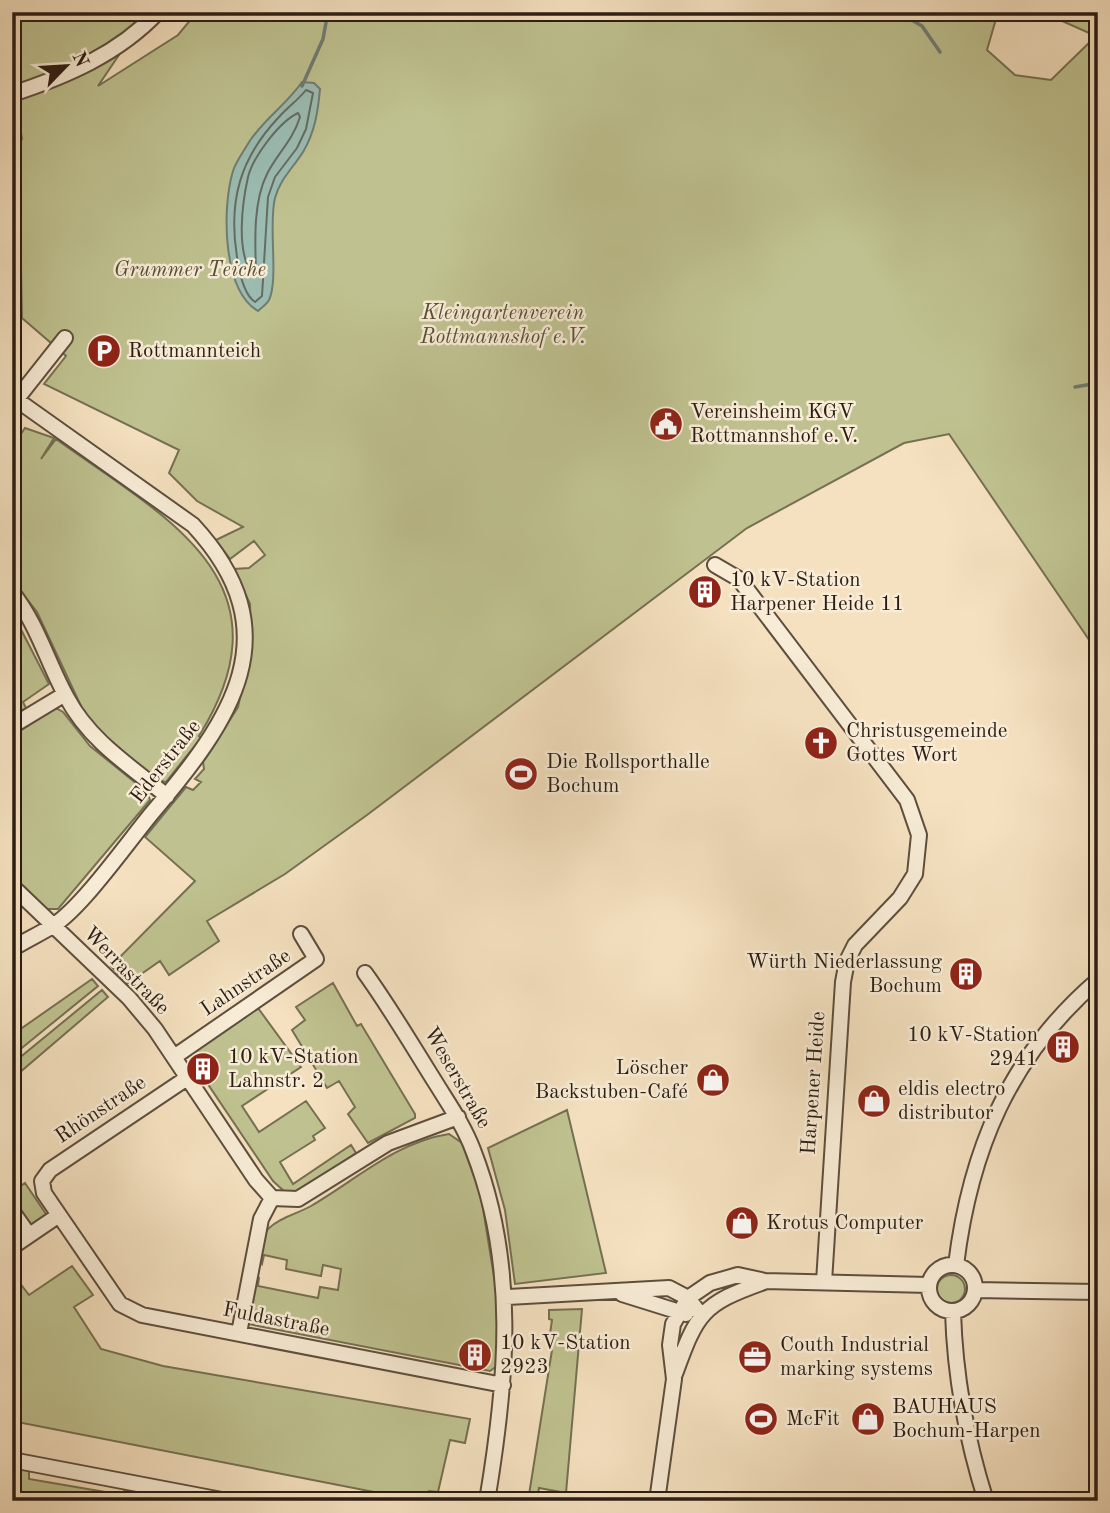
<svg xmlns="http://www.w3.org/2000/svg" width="1110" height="1513" viewBox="0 0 1110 1513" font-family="'Old Standard TT',serif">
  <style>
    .green { fill: #bfc290; stroke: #757052; stroke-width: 2 }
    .water { fill: #9cbdb3; stroke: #6f7d73; stroke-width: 2 }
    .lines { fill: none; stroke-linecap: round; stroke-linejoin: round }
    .shore { stroke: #646d63; stroke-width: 2 }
    .stream { stroke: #6f7d73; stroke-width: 3.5 }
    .street-casing { stroke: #5e4e3e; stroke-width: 18 }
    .street { stroke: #f8ecd6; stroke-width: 14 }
    .labels { text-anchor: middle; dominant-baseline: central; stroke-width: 5; stroke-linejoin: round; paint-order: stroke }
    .park-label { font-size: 21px; font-style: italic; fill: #574f38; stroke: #f8ecd6 }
    .poi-label { font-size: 21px; fill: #2b1d13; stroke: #f8ecd6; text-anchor: start }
    .street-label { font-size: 21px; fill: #2b1d13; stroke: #f8ecd6 }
  </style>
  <rect width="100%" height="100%" fill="#f5e1c0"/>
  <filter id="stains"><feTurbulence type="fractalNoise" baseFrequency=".00286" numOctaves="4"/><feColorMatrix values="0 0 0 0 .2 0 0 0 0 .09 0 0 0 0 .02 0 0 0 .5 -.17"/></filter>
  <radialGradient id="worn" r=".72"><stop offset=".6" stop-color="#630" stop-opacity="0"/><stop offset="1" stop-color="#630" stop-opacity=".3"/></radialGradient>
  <path class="green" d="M12,12H148L98,86L178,35L197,12H998L987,50L1015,75L1051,80L1096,36L1042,12H1098V653L949,434L904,443L747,528L367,815L285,874L207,921L219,941L169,975L160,961L127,984L111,966L195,881L145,837L186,787L193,790L201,782L195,779L204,769L203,762L238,707L251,646L250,604L234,569L249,568L265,555L254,541L230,559L216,540L243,527L197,501L169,473L179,450L44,384L66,356L22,318L20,222L12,218V154L22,139L12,77Z
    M25,428L54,438L41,459L56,439C164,517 296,580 199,736L201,738L166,782L157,780L88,721L37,612L12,580V447Z
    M12,612L49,684L23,702L26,708L12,716Z
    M56,708L63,712L90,746L147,792L150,800L58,909H47L12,878V736Z
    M92,979L98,986L12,1056V1035Z
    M333,983L357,1026L361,1024L415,1114V1118L368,1143L348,1114L355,1107L339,1081L327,1088L292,1030L305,1020L296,1007Z
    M102,990L108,997L12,1079V1064Z
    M258,1008L301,1067L242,1106L259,1132L306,1101L325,1128L313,1136L315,1140L280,1162L293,1184L351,1145L356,1153L297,1194L285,1192L273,1181L191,1059C197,1042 243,1018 258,1008Z
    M567,1110L606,1273L515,1284L505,1210L488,1148Z
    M449,1134L462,1143L481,1196L499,1308L497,1366L490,1371L248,1324L253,1288L259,1277L258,1286L318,1298L320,1287L338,1290L341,1269L323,1265L321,1276L286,1269L287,1260L264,1255L262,1264L258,1259C260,1249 260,1237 268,1229C280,1217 297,1214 311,1206C356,1180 396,1142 449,1134Z
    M25,1183L48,1217L30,1229L12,1203V1192Z
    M72,1266L93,1295L74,1307L101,1349L163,1366L470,1419L465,1443L450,1440L438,1492L429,1491L426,1501H420L12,1421V1273L29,1295Z
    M937 1289a14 14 0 1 1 28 0a14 14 0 1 1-28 0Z
    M582,1309L566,1493L539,1488L537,1501H528L552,1350L548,1348L552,1320L549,1319V1310Z
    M12,1465L29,1468V1479L123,1495L125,1488L195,1501H12Z"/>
  <path class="water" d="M302,82L314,83L320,89C318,111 315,132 303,152C293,168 280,179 275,198C268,225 279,278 269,300C267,304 261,308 258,311C222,290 222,207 233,171C236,161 244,151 249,142C264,119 287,104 302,82Z"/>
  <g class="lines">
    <path class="shore" d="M306,90L313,93L306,129L297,148L275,177L268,197L262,296L255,302C243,294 239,271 237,257C228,201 240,158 279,117C288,107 298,100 306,90Z
      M298,113L300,117C293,140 277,154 267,174C253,202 255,241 256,272L252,274C236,251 242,204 248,177C253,157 279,122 298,113Z"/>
    <path class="stream" d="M898,12L922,26L940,52
      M302,86L323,39L328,12
      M1075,387L1098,383"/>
    <g class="street-casing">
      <path id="street" d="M12,94C67,76 118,54 158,12
        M12,405L65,338
        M715,565L739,579L907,800L919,835L915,874L900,898L855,945L847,961L843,982L824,1282
        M12,592C38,625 47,662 67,698C90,741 130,766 167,796
        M12,726L65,694
        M12,886L129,998L155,1029L256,1180L272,1198L298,1199L388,1143L458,1117
        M12,949C26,940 40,934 54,925C83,906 128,842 152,813C231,720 293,633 193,525L17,400
        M365,973C391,1009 413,1047 437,1085C450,1106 464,1126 473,1150C518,1265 507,1382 487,1501
        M174,1057L316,959L301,934
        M187,1078L50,1170L42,1181L44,1193L120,1304L142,1315L503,1385
        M12,1211L29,1235
        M12,1247L59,1215
        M929 1288a23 23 0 1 1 46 0a23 23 0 1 1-46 0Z
        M956,1265C970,1151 1009,1056 1098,980
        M976,1290L1098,1292
        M622,1294L686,1314
        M506,1297L669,1288L688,1298L701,1315
        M953,1312C955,1378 966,1438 986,1501
        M239,1333L261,1219L272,1198
        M675,1374C697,1313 702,1304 764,1282
        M12,1460L227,1501
        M657,1501L674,1379L670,1345L673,1324L688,1298L710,1283L738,1275L765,1281L929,1285"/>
    </g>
    <use href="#street" class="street"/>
  </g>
  <defs>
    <g id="parking-disc" transform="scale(1.75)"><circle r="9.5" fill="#8f2418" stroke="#f8ecd6"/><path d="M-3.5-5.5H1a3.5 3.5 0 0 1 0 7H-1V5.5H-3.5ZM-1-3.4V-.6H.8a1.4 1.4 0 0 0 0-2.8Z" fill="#fff"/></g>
    <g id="civic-disc" transform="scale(1.75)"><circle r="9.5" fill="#8f2418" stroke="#f8ecd6"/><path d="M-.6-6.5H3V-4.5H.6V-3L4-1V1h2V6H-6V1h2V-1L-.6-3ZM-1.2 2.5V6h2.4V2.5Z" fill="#fff"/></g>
    <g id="building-disc" transform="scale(1.75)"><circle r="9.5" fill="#8f2418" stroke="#f8ecd6"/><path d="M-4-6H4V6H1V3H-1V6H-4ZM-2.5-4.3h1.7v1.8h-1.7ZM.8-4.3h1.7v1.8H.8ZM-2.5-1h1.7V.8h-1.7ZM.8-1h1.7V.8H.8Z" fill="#fff"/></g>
    <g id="church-disc" transform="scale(1.75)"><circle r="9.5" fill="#8f2418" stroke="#f8ecd6"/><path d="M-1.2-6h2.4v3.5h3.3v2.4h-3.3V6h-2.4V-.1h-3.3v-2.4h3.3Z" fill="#fff"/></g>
    <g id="stadium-disc" transform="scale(1.75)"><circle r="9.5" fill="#8f2418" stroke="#f8ecd6"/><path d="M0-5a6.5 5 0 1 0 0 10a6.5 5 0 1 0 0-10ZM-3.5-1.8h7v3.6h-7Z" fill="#fff"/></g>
    <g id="shop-disc" transform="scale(1.75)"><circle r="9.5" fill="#8f2418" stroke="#f8ecd6"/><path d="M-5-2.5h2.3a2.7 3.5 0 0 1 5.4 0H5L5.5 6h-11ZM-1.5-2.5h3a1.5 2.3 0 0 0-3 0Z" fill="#fff"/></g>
    <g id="office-disc" transform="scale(1.75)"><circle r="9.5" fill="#8f2418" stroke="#f8ecd6"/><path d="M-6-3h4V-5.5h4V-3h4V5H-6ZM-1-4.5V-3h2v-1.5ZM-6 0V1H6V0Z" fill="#fff"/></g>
  </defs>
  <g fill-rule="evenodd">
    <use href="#parking-disc" x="104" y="351"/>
    <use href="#civic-disc" x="666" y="424"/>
    <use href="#building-disc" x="705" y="592"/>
    <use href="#church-disc" x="821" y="743"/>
    <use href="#stadium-disc" x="521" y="774"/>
    <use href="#building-disc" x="966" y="974"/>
    <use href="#building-disc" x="1063" y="1047"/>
    <use href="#building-disc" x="203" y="1069"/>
    <use href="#shop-disc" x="713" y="1080"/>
    <use href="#shop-disc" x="874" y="1101"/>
    <use href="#shop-disc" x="742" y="1223"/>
    <use href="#building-disc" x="475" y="1355"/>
    <use href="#office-disc" x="755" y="1357"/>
    <use href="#stadium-disc" x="761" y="1419"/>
    <use href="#shop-disc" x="868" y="1419"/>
  </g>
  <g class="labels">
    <g class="park-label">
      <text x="190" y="270">Grummer Teiche</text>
      <text x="503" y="313">Kleingartenverein<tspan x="503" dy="24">Rottmannshof e.V.</tspan></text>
    </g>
    <g class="poi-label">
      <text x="128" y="351">Rottmannteich</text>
      <text x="690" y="412">Vereinsheim KGV<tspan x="690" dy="24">Rottmannshof e.V.</tspan></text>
      <text x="730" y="580">10 kV-Station<tspan x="730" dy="24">Harpener Heide 11</tspan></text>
      <text x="846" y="731">Christusgemeinde<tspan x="846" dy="24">Gottes Wort</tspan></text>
      <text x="546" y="762">Die Rollsporthalle<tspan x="546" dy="24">Bochum</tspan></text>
      <text x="942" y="962" text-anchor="end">Würth Niederlassung<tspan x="942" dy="24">Bochum</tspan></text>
      <text x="1038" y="1035" text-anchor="end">10 kV-Station<tspan x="1038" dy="24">2941</tspan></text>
      <text x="228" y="1057">10 kV-Station<tspan x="228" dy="24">Lahnstr. 2</tspan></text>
      <text x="688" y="1068" text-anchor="end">Löscher<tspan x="688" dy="24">Backstuben-Café</tspan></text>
      <text x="898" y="1089">eldis electro<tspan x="898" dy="24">distributor</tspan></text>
      <text x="766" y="1223">Krotus Computer</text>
      <text x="500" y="1343">10 kV-Station<tspan x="500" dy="24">2923</tspan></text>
      <text x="780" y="1345">Couth Industrial<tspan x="780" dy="24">marking systems</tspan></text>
      <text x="892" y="1407">BAUHAUS<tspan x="892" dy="24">Bochum-Harpen</tspan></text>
      <text x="786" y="1419">McFit</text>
    </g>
    <g class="street-label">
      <text transform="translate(166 762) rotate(-52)">Ederstraße</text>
      <text transform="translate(126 971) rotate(46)">Werrastraße</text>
      <text transform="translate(246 983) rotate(-34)">Lahnstraße</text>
      <text transform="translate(457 1078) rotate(60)">Weserstraße</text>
      <text transform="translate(814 1083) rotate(-86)">Harpener Heide</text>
      <text transform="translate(101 1110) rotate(-34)">Rhönstraße</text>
      <text transform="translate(276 1320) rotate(11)">Fuldastraße</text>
    </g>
  </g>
  <rect width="1110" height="1513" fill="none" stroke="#f5e1c0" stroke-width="42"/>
  <rect x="14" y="14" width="1082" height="1485" fill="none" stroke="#2b1d13" stroke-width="3.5"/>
  <rect x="21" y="21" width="1068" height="1471" fill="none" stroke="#2b1d13" stroke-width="2"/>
  <g transform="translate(66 66) rotate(65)" stroke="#f8ecd6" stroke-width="5" paint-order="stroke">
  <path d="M0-5L12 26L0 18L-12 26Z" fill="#2b1d13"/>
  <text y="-10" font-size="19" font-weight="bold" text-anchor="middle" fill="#2b1d13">N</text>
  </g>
  <rect width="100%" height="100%" filter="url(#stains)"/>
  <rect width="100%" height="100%" fill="url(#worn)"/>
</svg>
